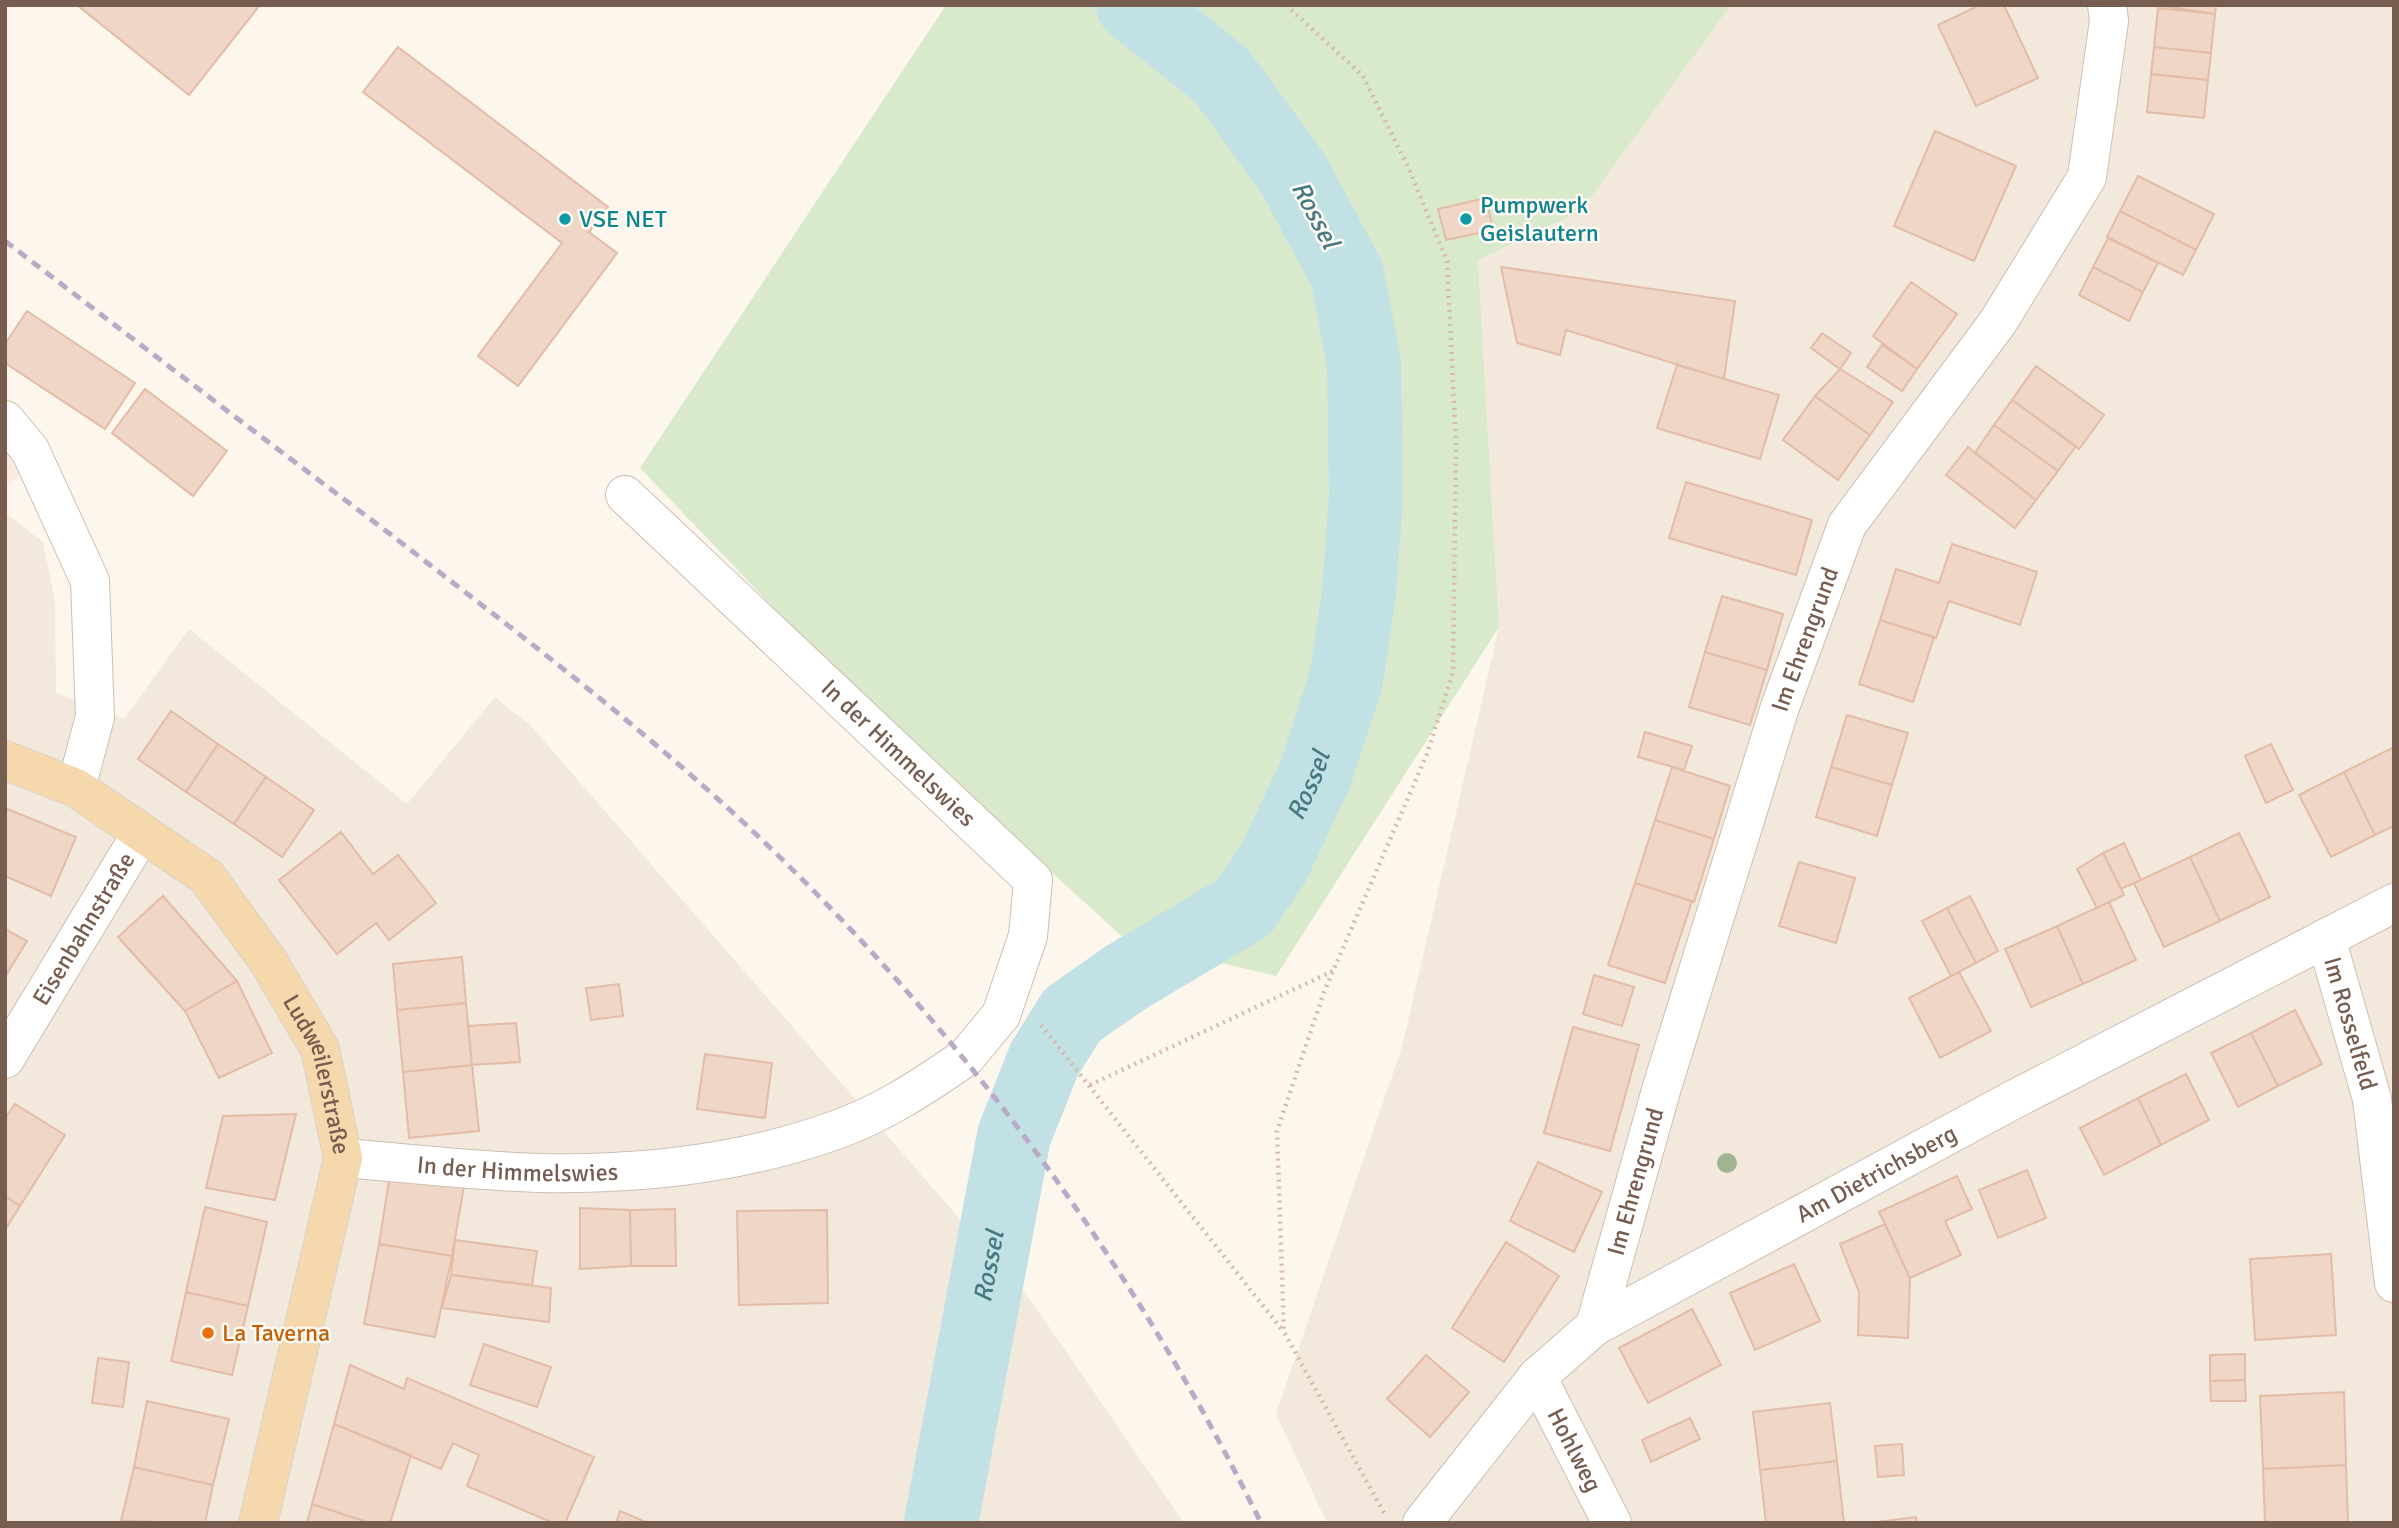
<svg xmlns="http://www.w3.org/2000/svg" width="2399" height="1528" viewBox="0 0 2399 1528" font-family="Signika,sans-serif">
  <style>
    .residential { fill: #f3e8dc }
    .commercial { fill: #fbe9e2 }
    .green { fill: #d8eacb }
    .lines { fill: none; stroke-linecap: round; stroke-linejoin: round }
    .river { stroke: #c2e1e5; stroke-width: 74 }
    .building { fill: #f0d6c6; stroke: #e2bca7; stroke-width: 2 }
    .minor-casing { stroke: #cebeb2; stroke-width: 40 }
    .major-casing { stroke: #d9d2ce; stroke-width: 40 }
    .path { stroke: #d6b9a8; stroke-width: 4.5; stroke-dasharray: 2 5; stroke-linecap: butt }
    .minor { stroke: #fff; stroke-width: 38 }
    .major { stroke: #f5d8ab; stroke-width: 38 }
    .rail { stroke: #b9aac7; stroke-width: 5; stroke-dasharray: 10 7; stroke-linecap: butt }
    .tree { fill: #a2b392 }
    .culture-dot { fill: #0f9aa8; stroke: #fefaf4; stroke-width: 2.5 }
    .food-dot { fill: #e8710a; stroke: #fefaf4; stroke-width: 2.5 }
    .labels { text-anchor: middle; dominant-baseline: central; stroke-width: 5; stroke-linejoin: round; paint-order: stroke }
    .culture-label { font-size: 24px; fill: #0d838f; stroke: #fefaf4; text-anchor: start }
    .street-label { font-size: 24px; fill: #775d50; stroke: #fefaf4 }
    .food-label { font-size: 24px; fill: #c56008; stroke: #fefaf4; text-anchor: start }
    .water-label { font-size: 26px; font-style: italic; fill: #477982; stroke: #fefaf4 }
  </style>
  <rect width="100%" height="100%" fill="#fcf6ed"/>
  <path class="residential" d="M1731,5H2394V1523H1327L1276,1414L1402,1047L1499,627L1478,260L1581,211Z
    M5,513L43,542L55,601L56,693L124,719L189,629L407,804L495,697L530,725L1032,1302L1184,1523H5Z"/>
  <path class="commercial" d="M5,449L23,473L5,486Z"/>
  <path class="green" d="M946,5H1731L1581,211L1478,260L1499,627L1276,976L1126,940L859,697L640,468Z"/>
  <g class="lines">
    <path class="river" id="s1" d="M941,1523L1014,1136L1044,1060L1072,1015L1125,978L1244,907L1273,864L1315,775L1346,680L1359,593L1366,496L1364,364L1347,274L1292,172L1221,75L1133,5"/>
  </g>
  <path class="building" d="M77,5H260L189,95Z
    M1980,5H2004L2038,78L1976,106L1938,25Z
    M2158,5H2216L2215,14Z
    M2158,8L2215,14L2211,53L2154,47Z
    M398,47L608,207L589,232L617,253L518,386L478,356L562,243L363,92Z
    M2154,47L2211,53L2208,80L2151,74Z
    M2151,74L2208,80L2204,118L2147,112Z
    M1935,131L2016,166L1974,261L1894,226Z
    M2138,176L2214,214L2196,250L2120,211Z
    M1486,198L1493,230L1446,240L1438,209Z
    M2120,211L2196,250L2183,275L2107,237Z
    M2108,238L2158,263L2143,292L2093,267Z
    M1501,267L1735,301L1724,379L1566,330L1560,355L1517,343Z
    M2093,267L2143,292L2129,321L2079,295Z
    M1911,282L1957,314L1917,369L1873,336Z
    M27,311L135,383L105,429L5,363V344Z
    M1822,333L1851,353L1840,369L1811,348Z
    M1882,345L1917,369L1902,391L1867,367Z
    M1677,365L1779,395L1760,459L1657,428Z
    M2036,366L2104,415L2079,449L2012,400Z
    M1840,369L1893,402L1870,435L1815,396Z
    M145,389L227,451L193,496L112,433Z
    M1815,396L1870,435L1838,480L1783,440Z
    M2012,400L2076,446L2058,471L1994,425Z
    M1994,425L2058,471L2036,500L1975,453Z
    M1968,447L2036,500L2015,528L1946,475Z
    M1686,482L1812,520L1796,575L1669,538Z
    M1952,544L2037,572L2020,625L1949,601L1936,638L1880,620L1896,569L1939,583Z
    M1722,596L1783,614L1767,670L1705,652Z
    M1880,620L1934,637L1913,702L1859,684Z
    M1705,652L1767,670L1750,725L1689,707Z
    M171,711L218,744L186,792L138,759Z
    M1847,715L1908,733L1892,785L1831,767Z
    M1645,732L1692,746L1684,770L1638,757Z
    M218,744L266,777L234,824L186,792Z
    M2271,744L2293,790L2266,803L2245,756Z
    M2394,747V826L2375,835L2344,772Z
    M1672,767L1730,786L1714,839L1655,820Z
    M1831,767L1892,785L1877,836L1816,817Z
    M2344,772L2375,835L2331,857L2299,795Z
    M266,777L314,810L282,857L234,824Z
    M5,808L76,837L51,896L5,876Z
    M1655,820L1714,839L1694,902L1635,883Z
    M341,832L373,874L398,855L436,903L389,940L376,923L337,954L279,880Z
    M2239,833L2270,897L2220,921L2190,857Z
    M2124,843L2141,880L2121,889L2103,853Z
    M2103,853L2124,895L2097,908L2077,869Z
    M2190,857L2220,921L2164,947L2134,883Z
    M1799,862L1855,878L1836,943L1779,926Z
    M1635,883L1692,901L1665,983L1608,965Z
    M163,896L237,981L185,1011L118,937Z
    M1970,896L1998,951L1976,963L1947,908Z
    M2109,902L2136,960L2083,984L2057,926Z
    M1947,908L1976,963L1951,976L1922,921Z
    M2057,926L2083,984L2031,1007L2005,949Z
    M5,929L27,941L5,977Z
    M462,957L466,1003L397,1010L393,964Z
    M1959,972L1991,1031L1940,1058L1909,998Z
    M1594,975L1634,987L1622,1026L1583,1014Z
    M237,981L272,1053L219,1078L185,1011Z
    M619,984L623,1016L591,1020L586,988Z
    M466,1003L472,1065L403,1072L397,1010Z
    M2295,1010L2322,1064L2278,1086L2251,1033Z
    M516,1023L520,1062L472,1065L468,1026Z
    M1573,1027L1639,1045L1610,1151L1544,1133Z
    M2251,1033L2278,1086L2238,1107L2211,1053Z
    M705,1054L772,1063L765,1118L697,1109Z
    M472,1065L479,1131L409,1138L403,1072Z
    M2186,1074L2209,1120L2161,1145L2138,1098Z
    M2138,1098L2161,1145L2104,1175L2080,1128Z
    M15,1104L65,1135L20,1206L5,1196V1118Z
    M296,1114L275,1200L206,1188L223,1116Z
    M1538,1162L1602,1192L1574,1252L1510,1221Z
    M2027,1170L2046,1218L1998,1238L1979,1190Z
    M390,1174L464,1186L452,1256L379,1244Z
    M1957,1176L1972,1209L1945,1221L1961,1255L1910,1278L1879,1212Z
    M5,1196L20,1206L5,1230Z
    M205,1207L267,1222L248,1306L186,1292Z
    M580,1208L630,1210L631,1266L580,1269Z
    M675,1209L676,1266H631L630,1210Z
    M827,1210L828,1303L739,1305L737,1211Z
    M1885,1224L1910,1278L1908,1338L1858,1335L1859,1292L1840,1244Z
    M455,1240L537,1251L532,1285L451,1275Z
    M1506,1242L1559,1276L1504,1362L1452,1328Z
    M379,1244L452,1256L435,1337L364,1324Z
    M2331,1254L2336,1335L2255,1340L2250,1259Z
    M1794,1264L1820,1321L1755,1350L1730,1293Z
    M451,1275L551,1288L549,1322L442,1308Z
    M186,1292L248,1306L232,1375L171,1361Z
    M1692,1309L1721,1365L1648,1403L1619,1348Z
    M484,1344L551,1367L537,1407L470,1385Z
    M2245,1354V1380L2210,1381V1355Z
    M1426,1355L1469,1392L1430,1437L1387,1399Z
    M98,1358L129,1362L123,1407L92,1403Z
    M350,1365L404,1389L407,1378L594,1457L565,1523H553L467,1486L479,1455L453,1443L441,1469L334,1424Z
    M2245,1380L2246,1401H2211L2210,1381Z
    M2344,1392L2346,1465L2263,1469L2260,1396Z
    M147,1401L229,1419L213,1485L134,1467Z
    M1830,1403L1837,1461L1760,1470L1753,1412Z
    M1690,1418L1700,1439L1651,1462L1642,1440Z
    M334,1424L411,1455L390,1523H370L312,1504Z
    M1902,1444L1904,1475L1878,1477L1875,1446Z
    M1837,1461L1844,1523H1766L1760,1470Z
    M2346,1465L2348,1523H2265L2263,1469Z
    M134,1467L213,1485L205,1523L121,1521Z
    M312,1504L370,1523H307Z
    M620,1511L648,1523H616Z
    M1916,1517L1917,1523H1868Z"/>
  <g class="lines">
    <g class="minor-casing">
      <g id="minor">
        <path d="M5,420L30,450L90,581L95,717L76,788"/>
        <path id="s2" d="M625,495L1033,880L1028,936L1001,1015L967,1056"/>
        <path id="s3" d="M2326,938L2372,1099L2394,1283"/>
        <path id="s4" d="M5,1059L141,834"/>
        <path id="s5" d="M343,1158C408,1163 474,1171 539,1173C638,1175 740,1164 833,1131C880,1115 923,1087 963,1059"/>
        <path id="s6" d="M1595,1326L1662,1087L1780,707L1847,525L1998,322L2087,177L2109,21L2107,5"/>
        <path id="s7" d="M1537,1377L1612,1523"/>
        <path id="s8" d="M1422,1523L1537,1377L1595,1326L2011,1101L2394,903"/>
      </g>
    </g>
    <g class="major-casing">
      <g id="major">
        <path id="s9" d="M5,760L76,788L207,877L268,961L320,1049L343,1158L258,1523"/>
      </g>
    </g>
    <path class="path" d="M1286,5L1363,76L1409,169L1447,261L1456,445L1453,672L1427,754L1324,992L1277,1131L1284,1332L1384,1513
      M1041,1025L1283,1331
      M1090,1085L1333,971"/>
    <use href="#minor" class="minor"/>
    <use href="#major" class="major"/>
    <path class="rail" d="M5,241C133,339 261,437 390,534C510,627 632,719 743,822C956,1021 1133,1262 1261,1523"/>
  </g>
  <circle class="tree" cx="1727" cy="1163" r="10"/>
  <g class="culture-dot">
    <circle cx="565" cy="219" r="7"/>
    <circle cx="1466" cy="219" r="7"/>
  </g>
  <circle class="food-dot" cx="208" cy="1333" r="7"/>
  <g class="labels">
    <g class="culture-label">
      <text x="1480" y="205">Pumpwerk<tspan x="1480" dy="28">Geislautern</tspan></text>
      <text x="579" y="219">VSE NET</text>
    </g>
    <g class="street-label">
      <text stroke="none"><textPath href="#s6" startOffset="718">Im Ehrengrund</textPath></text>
      <text stroke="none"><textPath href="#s2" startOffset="376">In der Himmelswies</textPath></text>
      <text stroke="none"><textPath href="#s4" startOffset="152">Eisenbahnstraße</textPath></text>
      <text stroke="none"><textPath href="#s3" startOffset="89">Im Rosselfeld</textPath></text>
      <text stroke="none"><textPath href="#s9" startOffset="464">Ludweilerstraße</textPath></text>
      <text stroke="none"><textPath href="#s5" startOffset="175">In der Himmelswies</textPath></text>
      <text stroke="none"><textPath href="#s8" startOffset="583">Am Dietrichsberg</textPath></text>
      <text stroke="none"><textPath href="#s6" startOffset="150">Im Ehrengrund</textPath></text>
      <text stroke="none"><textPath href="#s7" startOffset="82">Hohlweg</textPath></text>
    </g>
    <g class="food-label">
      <text x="222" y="1333">La Taverna</text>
    </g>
    <g class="water-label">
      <text transform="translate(1315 215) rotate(62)">Rossel</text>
      <text stroke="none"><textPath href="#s1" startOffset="870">Rossel</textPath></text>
      <text stroke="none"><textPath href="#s1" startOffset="261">Rossel</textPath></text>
    </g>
  </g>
  <rect width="2399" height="1528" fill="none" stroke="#775d50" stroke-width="14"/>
</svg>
